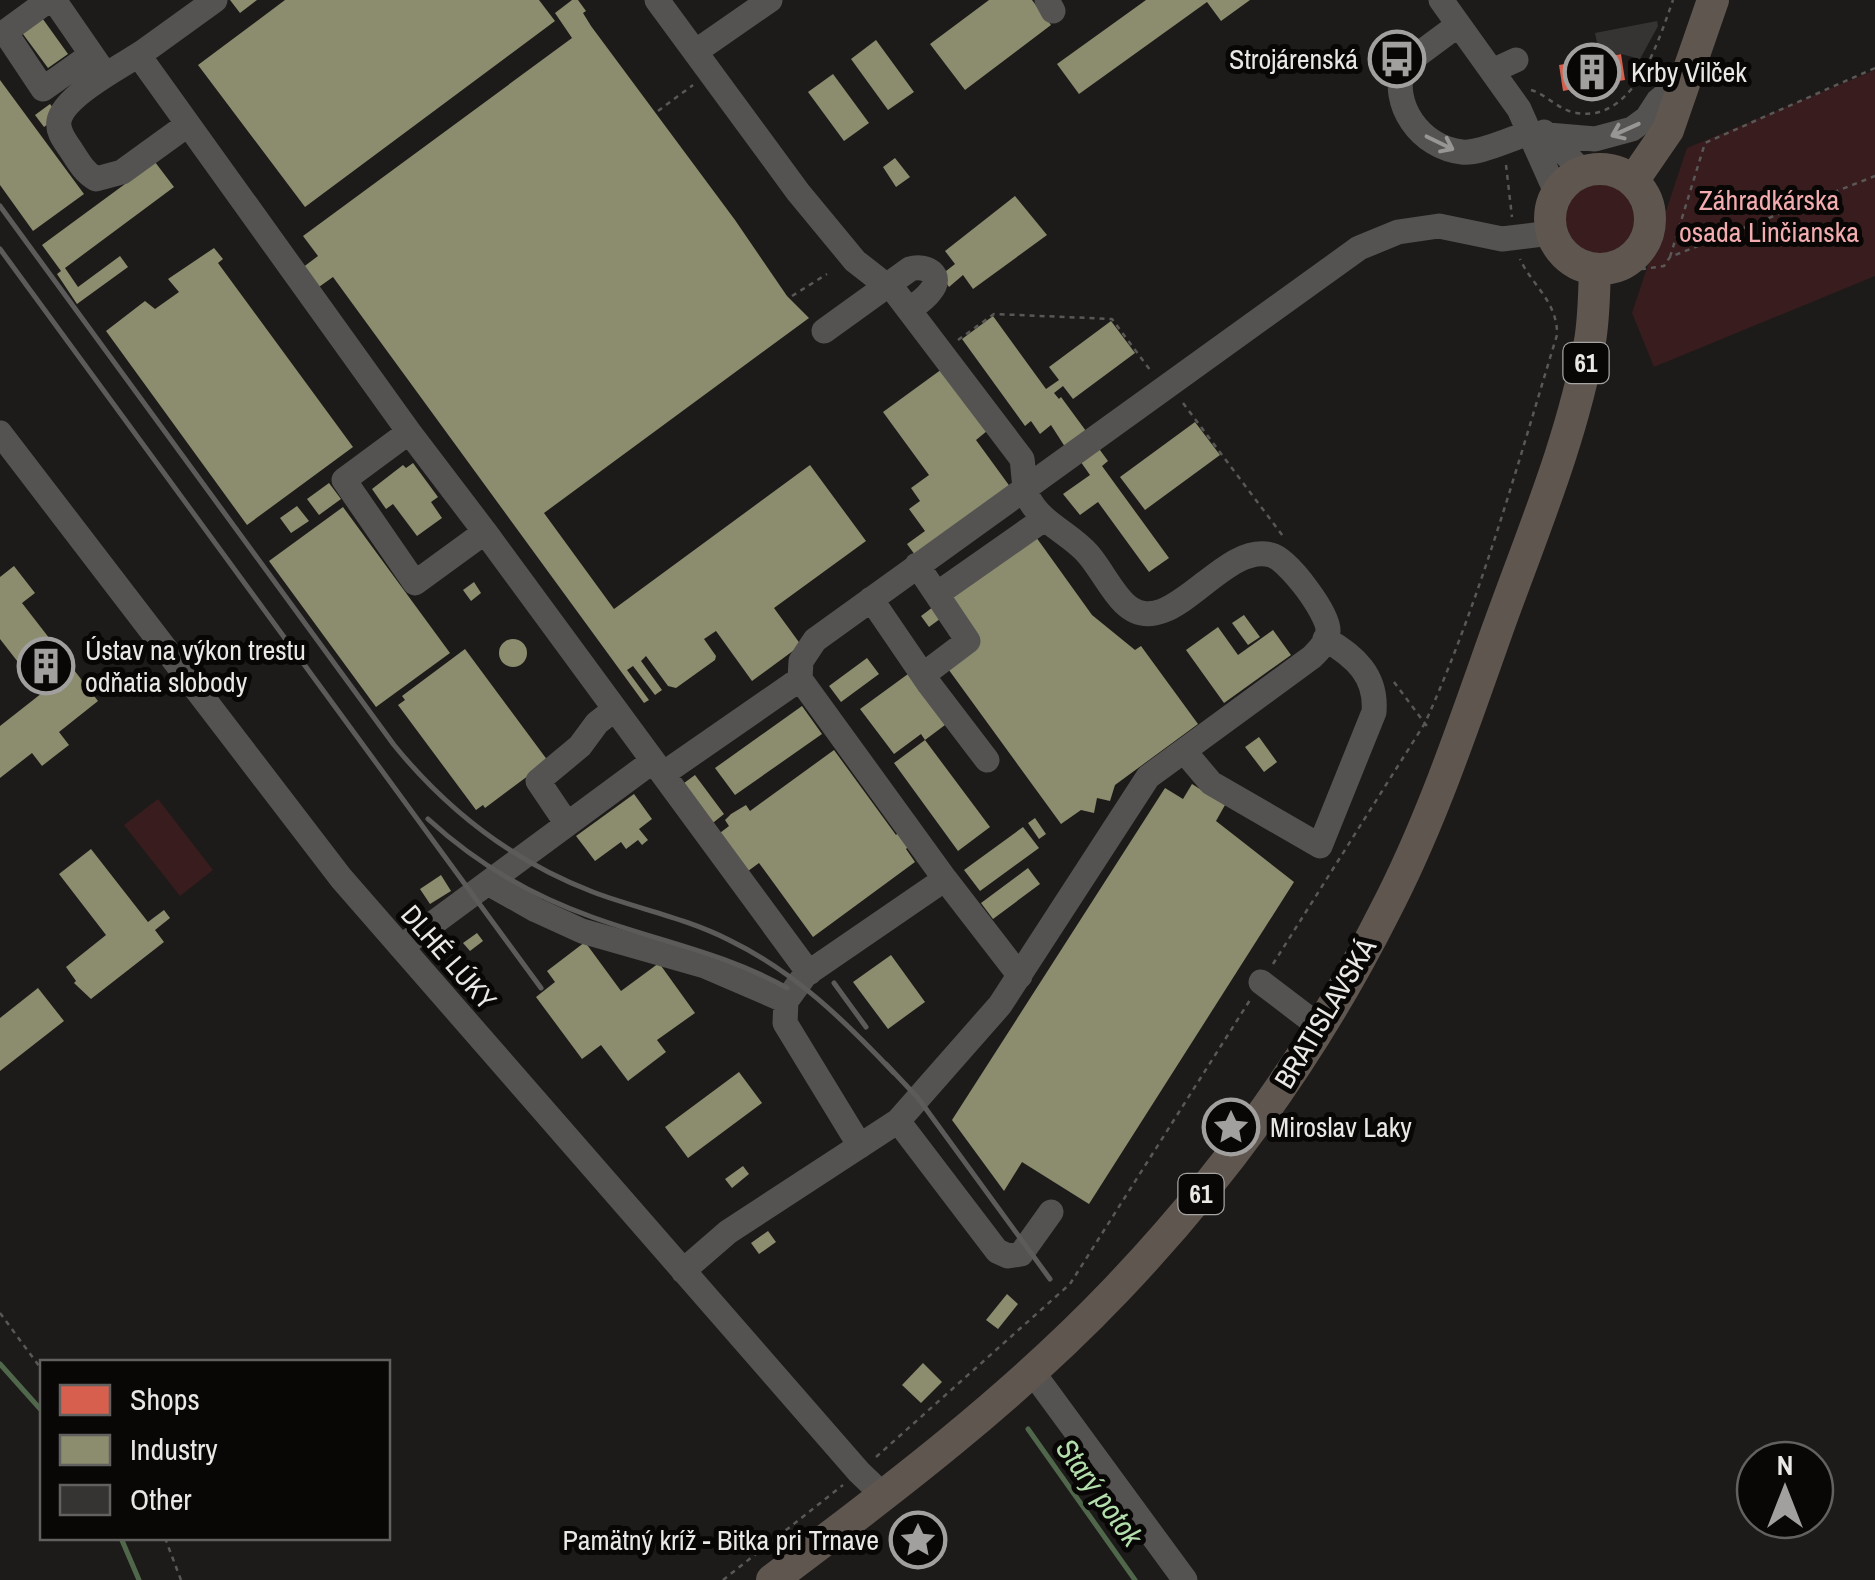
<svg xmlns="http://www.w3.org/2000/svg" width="1875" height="1580" viewBox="0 0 1875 1580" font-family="'Archivo Narrow',sans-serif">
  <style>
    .green { fill: #381c1e }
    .shops { fill: #d6604d }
    .industry { fill: #8c8c6e }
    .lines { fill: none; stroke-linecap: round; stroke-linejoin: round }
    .stream { stroke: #50674c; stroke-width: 5 }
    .building { fill: #363432 }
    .path { stroke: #595856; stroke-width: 2.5; stroke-dasharray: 5 5; stroke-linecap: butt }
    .minor { stroke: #545351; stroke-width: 25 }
    .major { stroke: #5f5650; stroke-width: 32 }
    .rail { stroke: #5c5b59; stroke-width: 5 }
    .oneway { stroke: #989694 }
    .labels { text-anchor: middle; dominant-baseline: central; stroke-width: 10; stroke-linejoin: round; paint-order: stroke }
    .shield { fill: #080705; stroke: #a6a4a2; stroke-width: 2.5 }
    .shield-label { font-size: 25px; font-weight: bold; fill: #eae8e5 }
    .poi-label { font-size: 28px; fill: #eae8e5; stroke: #080705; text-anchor: start }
    .park-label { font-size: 28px; fill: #f3acb0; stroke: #080705 }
    .street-label { font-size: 28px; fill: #eae8e5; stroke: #080705 }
    .water-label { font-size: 30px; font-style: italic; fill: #b2dfac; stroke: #080705 }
  </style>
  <rect width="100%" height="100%" fill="#1d1b19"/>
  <path class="green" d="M1875,70V276L1654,367L1632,313L1687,148Z
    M1564 219a35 35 0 1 1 70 0a35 35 0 1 1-70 0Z
    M158,799L213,870L180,896L124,825Z"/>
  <path class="shops" d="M1621,54L1625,80L1606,83L1605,93L1598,100L1589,98L1584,87L1563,91L1559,65Z"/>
  <path class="industry" d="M230,0H257L240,13Z
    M285,0H539L555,21L305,207L198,65Z
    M572,0H578L586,11L583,13L591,26L735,220L787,296L809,318L544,513L614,609L810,465L866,541L774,608L801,645L752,681L716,631L704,639L716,656L715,660L676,688L668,686L646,656L641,661L662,690L655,695L633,666L627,670L649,700L644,703L333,277L309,294L294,274L318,256L303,236L572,38L555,13Z
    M989,0H1032L1051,25L965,90L930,44Z
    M1146,0H1250L1221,21L1207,2L1079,94L1057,64Z
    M40,15L68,54L48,68L20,30Z
    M876,40L914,92L888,110L851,59Z
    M833,74L869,123L844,141L808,92Z
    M0,80L84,194L33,231L0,185Z
    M50,104L59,116L44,127L35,115Z
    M895,158L910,177L896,187L883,167Z
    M155,162L174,187L65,268L78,287L120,256L128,267L77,304L57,274L61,271L42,245Z
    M1015,196L1047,235L973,289L963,275L949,287L941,275L955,264L945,251Z
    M214,248L223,259L218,263L353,447L247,525L106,331L145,301L155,309L179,292L168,279Z
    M993,316L1046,389L1059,380L1049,367L1111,321L1135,353L1073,399L1063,386L1054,393L1059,399L1061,397L1108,461L1102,466L1169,558L1149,572L1098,502L1080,515L1063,494L1090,475L1078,458L1067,450L1051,425L1040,434L1031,421L1025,426L962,339Z
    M942,369L987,431L976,440L1011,488L918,559L907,544L925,531L909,509L920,501L911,488L929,475L883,412Z
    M1195,422L1220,455L1145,510L1120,477Z
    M413,463L438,497L431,502L442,518L417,536L393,504L386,509L372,489L403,465L406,468Z
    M329,483L341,499L319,515L307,499Z
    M297,506L309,521L291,533L280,518Z
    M343,507L450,653L376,707L269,561Z
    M1036,537L1092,615L1135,650L1141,646L1198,724L1115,785L1110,801L1097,798L1094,813L1081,810L1061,824L946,666L978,642L948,601Z
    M14,566L35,593L22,603L98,701L59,732L69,745L56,755L42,766L32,753L0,778V726L42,693L0,639V577Z
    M474,582L481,593L471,601L463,590Z
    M937,604L944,616L929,627L921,616Z
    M1244,615L1260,637L1248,645L1232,623Z
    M1218,627L1238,655L1273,630L1291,655L1224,703L1186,650Z
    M499 653a14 14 0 1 1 28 0a14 14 0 1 1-28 0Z
    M465,649L548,761L485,808L483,805L476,810L398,705L405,700L402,696Z
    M867,658L879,674L841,702L829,686Z
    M908,674L945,725L925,740L921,734L894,754L860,709Z
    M802,706L822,734L735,795L715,768Z
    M1259,737L1277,762L1264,772L1245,747Z
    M925,740L990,827L958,851L894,763Z
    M834,750L896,835L898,833L909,846L906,849L915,862L813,937L759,863L744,874L716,836L729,826L725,820L731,814L746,805L750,811Z
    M695,775L724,814L709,826L680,786Z
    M1192,784L1225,805L1216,821L1294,882L1089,1204L1022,1162L1004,1191L952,1120L1165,788L1183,799Z
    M634,794L652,819L639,829L648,840L642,845L638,840L626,849L621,842L595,861L576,836Z
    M1035,818L1046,834L1039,839L1028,823Z
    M1023,827L1039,848L980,891L964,870Z
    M91,849L148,922L164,910L170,918L155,930L164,942L91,999L74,983L76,981L66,967L106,935L59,874Z
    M1028,868L1040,884L993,919L981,903Z
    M441,875L451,891L430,904L420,889Z
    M477,933L483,941L470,951L463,943Z
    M585,942L621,991L659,963L695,1013L657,1040L666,1052L628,1081L601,1045L582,1059L536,997L555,982L547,971Z
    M891,955L925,1002L888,1029L853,982Z
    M38,988L64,1021L0,1071V1018Z
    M739,1072L762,1103L688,1158L665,1127Z
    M743,1166L749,1174L732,1188L725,1179Z
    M768,1231L776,1242L759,1254L751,1243Z
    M1007,1294L1018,1304L998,1329L986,1320Z
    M923,1363L942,1382L921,1403L902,1385Z"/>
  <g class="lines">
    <path class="stream" d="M0,1364L42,1411
      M1028,1429L1135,1580
      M121,1538L139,1580"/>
  </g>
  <path class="building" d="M1657,21L1658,26L1640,59L1621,54L1600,57L1595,33Z"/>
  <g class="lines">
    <path class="path" d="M1531,90C1545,94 1557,108 1572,112C1633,127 1658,42 1673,0
      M658,111L693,85
      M1506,165L1512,217
      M1642,247L1643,269L1664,266L1670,257L1875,176
      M1670,257L1705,143L1875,68
      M792,296L827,274
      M958,340L994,314L1112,319L1150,370
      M1183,403L1283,536
      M1394,682L1429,729
      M1273,964L1425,723C1481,599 1517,466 1557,335C1558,302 1531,284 1520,259
      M0,1313L42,1370
      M876,1457L1070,1284L1250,1000
      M165,1538L181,1580
      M723,1580L843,1485"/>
    <path class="minor" d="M49,0L5,32L43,89L91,55
      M54,0L101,68
      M215,0L143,52L142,60L409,432L485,532L415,583L344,480L409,432
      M657,0L798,192L855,261L896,293L1022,459C1024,471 1023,486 1028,497C1040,523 1070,533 1088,554C1101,569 1110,589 1124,603C1169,647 1221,541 1271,555C1288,559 1329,614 1328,631C1327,642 1319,650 1312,657L1148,777L1000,1005L898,1121L728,1232L683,1271
      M1047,0L1053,11
      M1441,0L1519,109L1556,192
      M1458,25L1404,65C1389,104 1421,148 1462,152C1481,154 1512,137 1532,133
      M143,52C122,66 63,96 59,121C57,132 65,141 71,150C78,161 84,172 96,179L122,172L187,125
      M695,52L770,0
      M1492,71L1516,60
      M1544,132L1582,171
      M1548,135L1595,139L1632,129L1647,118L1658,101L1685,79
      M824,331L910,269C926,264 945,275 930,292C925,299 916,305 909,310
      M0,433L341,878L859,1472L883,1495
      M485,532L809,973
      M917,565L968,641L923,675
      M937,594L1044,519
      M871,599L929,684L987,760
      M800,679L801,661L815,640L1359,248L1398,232L1439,226L1502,239L1551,233
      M1184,751L1211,783L1320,846L1374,712C1377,676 1355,656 1325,639
      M663,774L800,679L945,879
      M567,824L538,781L580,746L597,723L615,709
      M488,883L536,910L582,931L705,966L786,1001
      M401,947L653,761
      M1261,982L1320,1027
      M898,1121L997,1251L1008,1256L1021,1254L1051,1212
      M860,1146L785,1023L786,1001L805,975L945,879L1020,976
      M1031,1370L1185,1580"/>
    <path class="major" d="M1550 219a50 50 0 1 1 100 0a50 50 0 1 1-100 0Z
      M1633,181L1668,130L1713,0
      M772,1580C891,1491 1013,1398 1115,1291C1222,1179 1314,1052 1384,913C1431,823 1463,726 1497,631C1531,536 1572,441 1590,341C1594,318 1594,293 1595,269"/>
    <path class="rail" d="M0,206L394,745C447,810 514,862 593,892C638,909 686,918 729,940C795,972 844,1020 894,1073
      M0,249L541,988
      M428,819C476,863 532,896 592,917C658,941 725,953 787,988
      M834,983L866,1027
      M886,1064L918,1098L1050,1279"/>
  </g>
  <defs><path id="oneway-shaft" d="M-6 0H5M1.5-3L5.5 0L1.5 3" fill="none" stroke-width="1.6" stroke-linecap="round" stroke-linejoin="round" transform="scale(2.5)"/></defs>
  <g class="oneway">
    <use href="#oneway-shaft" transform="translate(1625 130) rotate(156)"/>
    <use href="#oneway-shaft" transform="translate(1440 143) rotate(26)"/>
  </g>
  <defs>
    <g id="bus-ring" transform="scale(2.875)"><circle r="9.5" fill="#080705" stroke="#a2a09e" stroke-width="1.5"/><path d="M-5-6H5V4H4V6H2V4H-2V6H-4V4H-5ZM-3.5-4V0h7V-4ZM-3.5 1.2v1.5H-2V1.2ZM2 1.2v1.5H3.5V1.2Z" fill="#a2a09e"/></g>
    <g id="building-ring" transform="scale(2.875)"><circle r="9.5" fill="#080705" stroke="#a2a09e" stroke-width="1.5"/><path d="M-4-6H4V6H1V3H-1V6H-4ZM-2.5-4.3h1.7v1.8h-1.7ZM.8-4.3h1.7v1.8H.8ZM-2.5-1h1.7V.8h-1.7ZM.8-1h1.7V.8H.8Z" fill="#a2a09e"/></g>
    <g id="sight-ring" transform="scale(2.875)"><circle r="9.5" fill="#080705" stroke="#a2a09e" stroke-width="1.5"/><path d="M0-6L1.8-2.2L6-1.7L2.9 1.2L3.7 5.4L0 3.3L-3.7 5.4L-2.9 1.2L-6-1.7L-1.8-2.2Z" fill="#a2a09e"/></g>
  </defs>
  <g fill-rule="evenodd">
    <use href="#bus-ring" x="1397" y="59"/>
    <use href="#building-ring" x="1592" y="72"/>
    <use href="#building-ring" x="46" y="666"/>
    <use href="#sight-ring" x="1231" y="1127"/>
    <use href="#sight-ring" x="918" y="1540"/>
  </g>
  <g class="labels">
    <g class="shield">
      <rect x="1563.5" y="343" width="45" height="40" rx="8"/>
      <rect x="1178.5" y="1174" width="45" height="40" rx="8"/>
    </g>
    <g class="shield-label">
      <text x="1586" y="363">61</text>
      <text x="1201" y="1194">61</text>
    </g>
    <g class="poi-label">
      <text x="1358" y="59" text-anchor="end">Strojárenská</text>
      <text x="1631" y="72">Krby Vilček</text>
      <text x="85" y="650">Ústav na výkon trestu<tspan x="85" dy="32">odňatia slobody</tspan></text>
      <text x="1270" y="1127">Miroslav Laky</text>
      <text x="879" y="1540" text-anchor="end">Pamätný kríž - Bitka pri Trnave</text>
    </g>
    <g class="park-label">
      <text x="1769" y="200">Záhradkárska<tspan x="1769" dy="32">osada Linčianska</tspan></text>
    </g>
    <g class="street-label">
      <text transform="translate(449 957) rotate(49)">DLHÉ LÚKY</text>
      <text transform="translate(1325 1013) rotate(-59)">BRATISLAVSKÁ</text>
    </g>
    <g class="water-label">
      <text transform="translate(1100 1492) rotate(54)">Starý potok</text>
    </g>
  </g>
  <rect x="40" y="1360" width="350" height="180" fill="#080705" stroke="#62615f" stroke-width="2.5"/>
  <rect x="60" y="1385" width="50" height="30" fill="#d6604d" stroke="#62615f" stroke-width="2.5"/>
  <text x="130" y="1410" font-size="30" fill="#eae8e5">Shops</text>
  <rect x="60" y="1435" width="50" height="30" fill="#8c8c6e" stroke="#62615f" stroke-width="2.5"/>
  <text x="130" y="1460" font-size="30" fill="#eae8e5">Industry</text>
  <rect x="60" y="1485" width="50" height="30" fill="#363432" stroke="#62615f" stroke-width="2.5"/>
  <text x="130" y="1510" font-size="30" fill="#eae8e5">Other</text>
  <g transform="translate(1785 1490)"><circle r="48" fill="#080705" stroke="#62615f" stroke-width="2.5"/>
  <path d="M0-8L18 38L0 25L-18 38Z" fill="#a2a09e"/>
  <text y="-15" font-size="28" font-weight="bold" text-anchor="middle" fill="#eae8e5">N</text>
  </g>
</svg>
